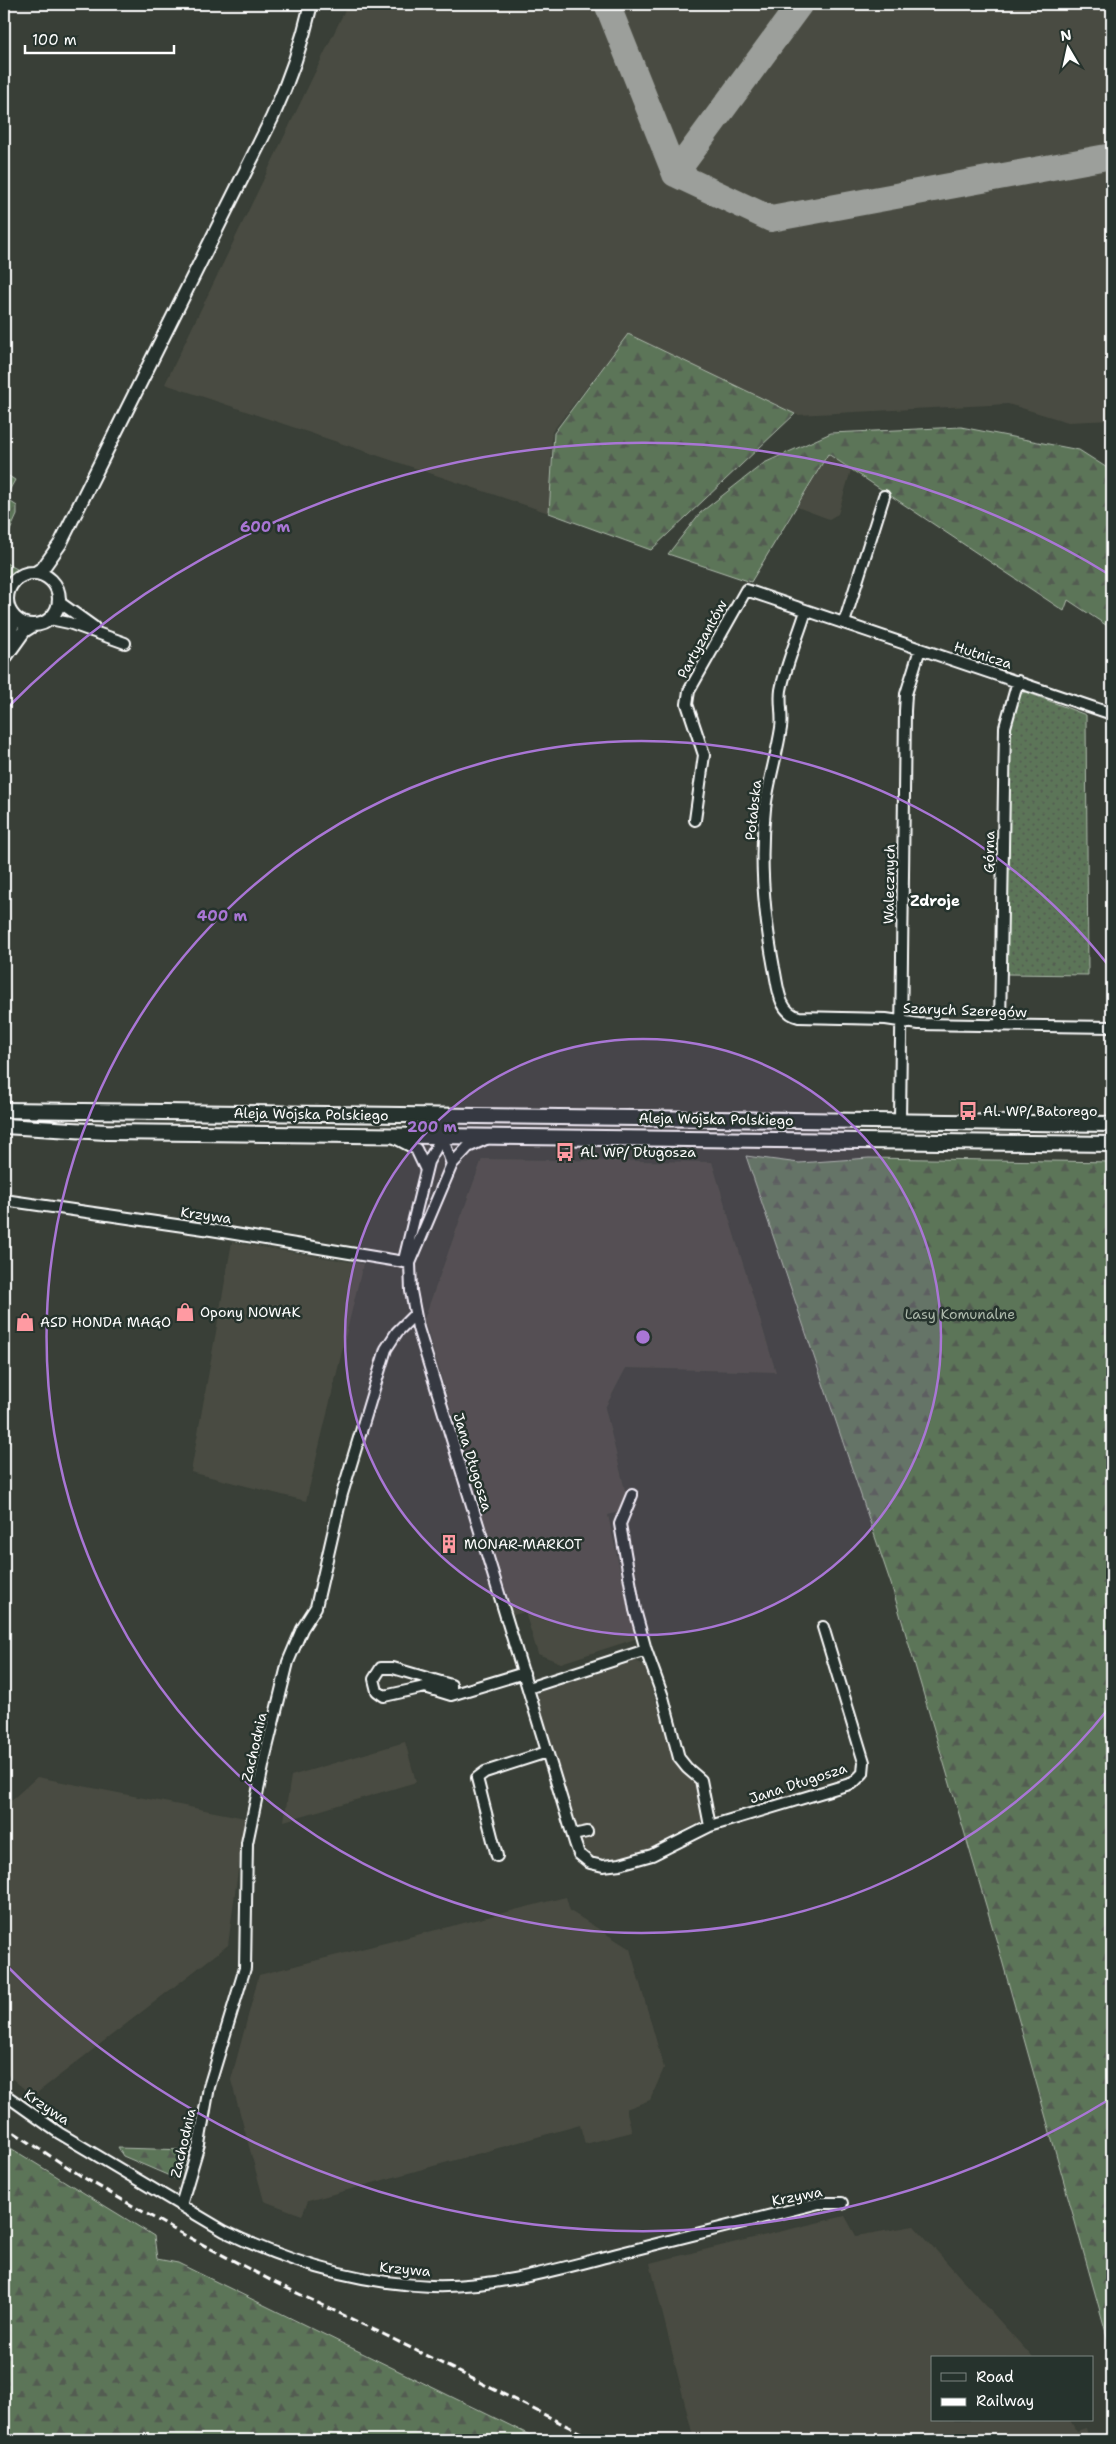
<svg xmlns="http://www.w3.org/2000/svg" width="1116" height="2444" viewBox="0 0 1116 2444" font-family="'Shantell Sans',sans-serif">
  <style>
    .built { fill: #4a4c42 }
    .grass { fill: url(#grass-dots); stroke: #aebaac }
    .forest { fill: url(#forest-firs); stroke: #aebaac }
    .garden { fill: url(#garden-furrows); stroke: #aebaac }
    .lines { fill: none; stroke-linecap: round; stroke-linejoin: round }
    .taxiway { stroke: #9c9f9b; stroke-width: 26 }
    .minor-casing { stroke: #fff; stroke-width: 14 }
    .tertiary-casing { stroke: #fff; stroke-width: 16 }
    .secondary-casing { stroke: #fff; stroke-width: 18 }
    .minor { stroke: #26332d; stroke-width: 10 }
    .tertiary { stroke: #26332d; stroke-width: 12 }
    .secondary { stroke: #26332d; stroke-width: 14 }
    .rail { stroke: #fff; stroke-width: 3; stroke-dasharray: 8 4; stroke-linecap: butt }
    .ring { fill: none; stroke: #a976d5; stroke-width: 2.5 }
    .labels { text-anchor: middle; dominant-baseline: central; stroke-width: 5; stroke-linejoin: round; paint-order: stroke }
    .street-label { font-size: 14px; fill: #fff; stroke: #26332d }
    .poi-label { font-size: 14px; fill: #fff; stroke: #26332d; text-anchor: start }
    .park-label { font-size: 14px; fill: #aebaac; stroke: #26332d }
    .neighbourhood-label { font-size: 15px; font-weight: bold; fill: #fff; stroke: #26332d }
    .centre { fill: #a976d5; stroke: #26332d; stroke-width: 2.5 }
    .ring-label { font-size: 15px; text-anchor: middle; font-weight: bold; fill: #a976d5; stroke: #26332d; stroke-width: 5; stroke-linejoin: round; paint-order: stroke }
  </style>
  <defs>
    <pattern id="grass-dots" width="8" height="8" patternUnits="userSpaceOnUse" patternTransform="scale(1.25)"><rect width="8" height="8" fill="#5c7458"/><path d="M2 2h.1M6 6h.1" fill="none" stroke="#525c51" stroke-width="1.8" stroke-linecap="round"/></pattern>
    <pattern id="forest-firs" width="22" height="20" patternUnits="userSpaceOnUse" patternTransform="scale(1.25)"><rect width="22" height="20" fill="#5c7458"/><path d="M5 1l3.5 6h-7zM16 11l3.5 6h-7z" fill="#525c51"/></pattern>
    <pattern id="garden-furrows" width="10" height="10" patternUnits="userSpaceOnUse" patternTransform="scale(1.25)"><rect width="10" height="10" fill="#5c7458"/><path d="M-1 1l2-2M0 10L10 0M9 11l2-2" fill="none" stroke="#525c51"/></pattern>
  </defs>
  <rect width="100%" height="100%" fill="#393f37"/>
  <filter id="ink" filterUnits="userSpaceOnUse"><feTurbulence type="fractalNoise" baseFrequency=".02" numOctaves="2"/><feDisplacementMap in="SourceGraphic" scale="10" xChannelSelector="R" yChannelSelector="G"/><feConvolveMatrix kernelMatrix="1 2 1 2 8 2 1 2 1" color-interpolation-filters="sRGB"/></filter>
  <g filter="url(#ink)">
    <path class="built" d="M348,4H1112V420L1068,422L1008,404L797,415L628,334L552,432L549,513L165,384Z
      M828,455L851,470L838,514L829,519L797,507Z
      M482,1159L712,1162L776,1372L626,1368L605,1408L626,1494L619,1512L608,1515L635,1639L561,1663L538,1654L525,1612L513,1615L424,1319Z
      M232,1242L363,1264L306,1501L191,1472Z
      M636,1661L644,1665L677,1767L695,1779L706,1819L648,1849L620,1857L597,1859L582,1853L535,1699L539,1692Z
      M405,1742L416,1782L284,1821L291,1776Z
      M37,1777L245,1818L228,1945L33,2096L4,2072V1807Z
      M566,1897L570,1911L630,1949L664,2068L650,2100L626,2109L632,2132L585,2144L580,2125L308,2201L302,2215L264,2201L231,2080L259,1975Z
      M845,2216L856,2236L914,2226L1033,2358H932V2420H1070L1076,2431L1085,2428L1088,2440H694L650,2263Z"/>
    <path class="grass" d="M1026,692L1086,715L1088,975L1006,974L1010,724L1019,694Z"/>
    <path class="forest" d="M628,334L795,414L651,550L549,513L554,433Z
      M961,427L1079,450L1112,471V629L1068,600L1064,611L828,454L751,582L668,554L700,513L764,463L831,433Z
      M746,1156L799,1163L869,1158L1112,1162V2354L998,1946L891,1584Z
      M4,2144L154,2236L157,2259L178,2263L540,2440H4Z
      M118,2148L189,2150L179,2180L123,2156Z"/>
    <path class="garden" d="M4,473L15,480L5,498L17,506V515L4,544Z
      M4,562L17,569L4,594Z"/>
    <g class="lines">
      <path class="taxiway" d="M607,4L675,174L771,219L1112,156
        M675,174L800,4"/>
      <g class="minor-casing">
        <path id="minor" d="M59,602L94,627
          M806,611C798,637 786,664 781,690C779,703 783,715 781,728C777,755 768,782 765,809C759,863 764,915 774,968C778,985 778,1013 799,1017L886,1019L919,1024L1112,1027
          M50,619L69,623L125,643
          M844,623L884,496
          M695,820L704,755L687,704L689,691L746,590L1112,714
          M1000,1026L1005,727L1018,681
          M442,1116V1137L452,1164
          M900,1121L905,711L906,694L920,649
          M395,1138L416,1149L426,1170
          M4,1200L211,1230L410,1263L411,1291L418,1328L575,1843L579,1854L590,1863L603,1866L620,1864L652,1855L710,1826L853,1783L863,1773L864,1762L823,1627
          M404,1260L428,1162L442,1137
          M410,1263L452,1164L468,1147L486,1139
          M646,1650L663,1697L679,1758L687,1768L701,1780L710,1826
          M528,1688L646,1650L635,1610L620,1524L632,1495
          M451,1695V1685L393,1668H381L374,1679L377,1691L384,1696L425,1687L451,1695L524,1673
          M573,1835L587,1832
          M497,1856L477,1778L485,1772L547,1752
          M4,2094L59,2133L224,2231C290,2263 357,2283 431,2286C495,2288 555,2270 617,2254C684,2237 751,2220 819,2203H842
          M181,2205L199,2144L209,2087L245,1968L247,1843L266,1752L288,1662L302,1629L316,1607L342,1494L386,1349L397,1332L415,1314"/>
      </g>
      <g class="tertiary-casing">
        <path id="tertiary" d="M7 599a26 26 0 1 1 52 0a26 26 0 1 1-52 0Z
          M35,573L43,568L60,544L272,118C289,81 302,44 311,4
          M4,652L12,627L13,616
          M4,659L24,631L32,626"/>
      </g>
      <g class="secondary-casing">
        <path id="secondary" d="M4,1110L1112,1124
          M4,1126L106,1132L1112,1144"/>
      </g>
      <use href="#minor" class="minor"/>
      <use href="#tertiary" class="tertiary"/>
      <use href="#secondary" class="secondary"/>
      <path class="rail" d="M4,2126L86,2179L173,2229L274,2282L383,2334L595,2440"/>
    </g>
  </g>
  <circle cx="643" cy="1337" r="298" fill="#a976d5" fill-opacity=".12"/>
  <g class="ring">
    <circle cx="643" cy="1337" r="298"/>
    <path d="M1109 1708A596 596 0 1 1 1109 966"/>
    <path d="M1110 2099A894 894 0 0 1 5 1964M5 710A894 894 0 0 1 1110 575"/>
  </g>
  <defs>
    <g id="bus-bare" transform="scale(1.5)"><path d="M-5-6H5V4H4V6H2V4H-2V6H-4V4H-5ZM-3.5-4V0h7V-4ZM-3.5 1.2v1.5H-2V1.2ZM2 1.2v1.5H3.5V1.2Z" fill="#ff9aa2" stroke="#26332d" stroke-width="2.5" paint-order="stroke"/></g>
    <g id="shop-bare" transform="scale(1.5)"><path d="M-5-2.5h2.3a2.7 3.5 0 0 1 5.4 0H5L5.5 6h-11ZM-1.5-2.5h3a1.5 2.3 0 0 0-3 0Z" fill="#ff9aa2" stroke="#26332d" stroke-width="2.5" paint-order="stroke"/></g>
    <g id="building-bare" transform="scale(1.5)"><path d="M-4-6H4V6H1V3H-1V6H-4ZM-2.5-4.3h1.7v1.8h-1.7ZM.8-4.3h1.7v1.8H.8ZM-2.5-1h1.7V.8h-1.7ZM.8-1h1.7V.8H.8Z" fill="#ff9aa2" stroke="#26332d" stroke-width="2.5" paint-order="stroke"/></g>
  </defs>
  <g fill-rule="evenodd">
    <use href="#bus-bare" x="968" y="1111"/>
    <use href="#bus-bare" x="565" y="1152"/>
    <use href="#shop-bare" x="185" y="1312"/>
    <use href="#shop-bare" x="25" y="1322"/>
    <use href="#building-bare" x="449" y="1544"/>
  </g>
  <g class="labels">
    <g class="street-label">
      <text transform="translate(702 639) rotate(-61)">Partyzantów</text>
      <text transform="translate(983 655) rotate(18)">Hutnicza</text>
      <text transform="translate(753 810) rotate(-84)">Połabska</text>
      <text transform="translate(989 852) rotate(-89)">Górna</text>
      <text transform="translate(889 884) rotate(-89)">Walecznych</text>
      <text transform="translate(965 1010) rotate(2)">Szarych Szeregów</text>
      <text transform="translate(311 1114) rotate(1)">Aleja Wojska Polskiego</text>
      <text transform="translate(716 1119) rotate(1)">Aleja Wojska Polskiego</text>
      <text transform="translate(206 1215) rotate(8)">Krzywa</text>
      <text transform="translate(473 1462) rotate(73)">Jana Długosza</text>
      <text transform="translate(254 1747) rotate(-77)">Zachodnia</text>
      <text transform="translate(798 1783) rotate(-18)">Jana Długosza</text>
      <text transform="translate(47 2107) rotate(34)">Krzywa</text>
      <text transform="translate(183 2143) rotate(-77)">Zachodnia</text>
      <text transform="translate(797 2196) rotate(-11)">Krzywa</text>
      <text transform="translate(405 2269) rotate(5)">Krzywa</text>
    </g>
    <g class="poi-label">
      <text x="983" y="1111">Al. WP/ Batorego</text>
      <text x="580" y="1152">Al. WP/ Długosza</text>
      <text x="200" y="1312">Opony NOWAK</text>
      <text x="40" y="1322">ASD HONDA MAGO</text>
      <text x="464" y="1544">MONAR-MARKOT</text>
    </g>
    <g class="park-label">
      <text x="960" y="1314">Lasy Komunalne</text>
    </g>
    <g class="neighbourhood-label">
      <text x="935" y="901">Zdroje</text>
    </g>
  </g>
  <circle cx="643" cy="1337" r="8" class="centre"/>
  <g class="ring-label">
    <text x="265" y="532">600 m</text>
    <text x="222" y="921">400 m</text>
    <text x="432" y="1132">200 m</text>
  </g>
  <rect width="1116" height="2444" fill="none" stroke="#26332d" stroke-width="20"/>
  <rect x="10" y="10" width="1096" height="2424" fill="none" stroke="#fff" stroke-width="2" filter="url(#ink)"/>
  <rect x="931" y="2356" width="162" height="65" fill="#26332d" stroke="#7d8581"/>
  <rect x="941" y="2373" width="25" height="8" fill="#26332d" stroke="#7d8581"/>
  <text x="976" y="2382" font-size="15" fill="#ffffff">Road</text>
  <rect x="941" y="2398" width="25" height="8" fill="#ffffff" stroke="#7d8581"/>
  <text x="976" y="2406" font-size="15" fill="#ffffff">Railway</text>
  <g transform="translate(1068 48) rotate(351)" stroke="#26332d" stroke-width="4" paint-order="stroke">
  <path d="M0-4L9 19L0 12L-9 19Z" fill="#ffffff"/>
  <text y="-8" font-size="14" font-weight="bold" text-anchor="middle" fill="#ffffff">N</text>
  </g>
  <path d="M25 45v8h149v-8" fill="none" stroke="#ffffff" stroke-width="2.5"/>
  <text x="32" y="45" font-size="15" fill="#ffffff" stroke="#26332d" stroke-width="4" paint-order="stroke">100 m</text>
</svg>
